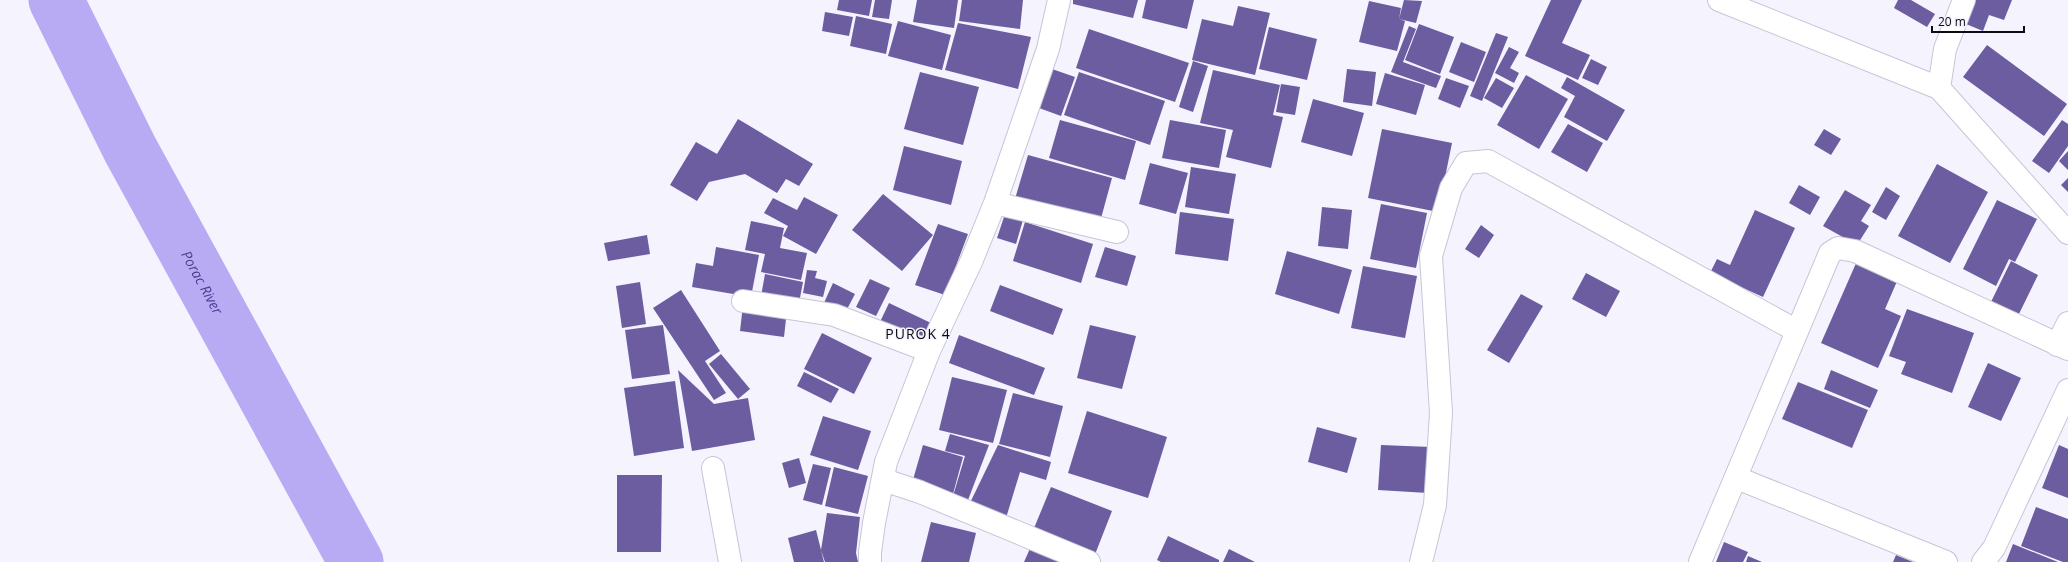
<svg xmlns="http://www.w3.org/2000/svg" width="2068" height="562" viewBox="0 0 2068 562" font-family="'Open Sans',sans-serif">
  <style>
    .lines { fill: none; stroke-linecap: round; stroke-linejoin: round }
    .river { stroke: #b8abf4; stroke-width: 55 }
    .building { fill: #6b5da0 }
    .minor-casing { stroke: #c7c5d6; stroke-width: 24 }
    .minor { stroke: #fff; stroke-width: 22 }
    .labels { text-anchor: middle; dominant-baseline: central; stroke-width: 3; stroke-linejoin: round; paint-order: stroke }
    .water-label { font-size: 14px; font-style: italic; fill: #503a8e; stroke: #f4f3fe }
    .neighbourhood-label { font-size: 14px; letter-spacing: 1px; fill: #0c0b11; stroke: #f4f3fe }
  </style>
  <rect width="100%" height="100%" fill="#f4f3fe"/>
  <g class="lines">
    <path class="river" id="s1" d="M56,0L130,149L356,562"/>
  </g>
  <path class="building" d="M839,0H872L869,16L837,10Z
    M875,0H892L889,19L872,17Z
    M917,0H958L954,28L913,22Z
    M962,0H1023L1020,29L959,21Z
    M1073,0H1138L1133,18L1073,4Z
    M1146,0H1194L1187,29L1142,18Z
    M1404,0L1422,1L1416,23L1399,19Z
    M1551,0H1582L1562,43L1590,55L1578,80L1525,56Z
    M1898,0H1911L1935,14L1927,27L1894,8Z
    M1975,0H2012L2004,20L1989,15L1983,31L1966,24Z
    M1369,1L1401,8L1399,19L1396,18L1405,21L1397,51L1359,42Z
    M1238,6L1270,13L1255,75L1192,60L1202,19L1233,26Z
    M825,12L853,17L849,36L822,31Z
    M856,16L892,24L886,54L850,46Z
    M898,21L951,35L942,70L888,56Z
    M958,23L1031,37L1018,89L945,70Z
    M1419,24L1454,37L1440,74L1405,60Z
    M1409,26L1416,29L1403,62L1441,76L1436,88L1391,72Z
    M1269,27L1317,39L1307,80L1259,69Z
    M1089,29L1189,63L1175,102L1076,68Z
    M1496,33L1508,37L1482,101L1470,96Z
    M1461,42L1486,52L1474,82L1449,72Z
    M1987,45L2067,104L2044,136L1963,77Z
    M1509,47L1519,52L1510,68L1519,73L1514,83L1495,73Z
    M1591,59L1607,67L1598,85L1582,78Z
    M1193,61L1208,66L1193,112L1179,107Z
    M1052,69L1075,77L1061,116L1039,108Z
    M1347,69L1376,72L1372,106L1343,102Z
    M1213,70L1280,85L1273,115L1283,117L1271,168L1226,157L1233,130L1200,123Z
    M920,72L979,87L963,145L904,129Z
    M1079,72L1165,101L1150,145L1064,115Z
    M1385,73L1425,85L1416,115L1376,104Z
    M1526,75L1568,99L1539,149L1497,125Z
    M1567,77L1625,110L1607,141L1564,117L1575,96L1561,88Z
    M1446,78L1469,86L1460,108L1438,99Z
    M1496,78L1514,88L1502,108L1484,98Z
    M1281,84L1300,87L1295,115L1276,112Z
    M1313,99L1364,113L1352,156L1301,142Z
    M738,119L813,164L799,186L786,179L777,193L745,174L709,182L697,201L670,185L696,142L717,154Z
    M1060,120L1136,141L1125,180L1049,158Z
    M1170,120L1226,130L1219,168L1162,158Z
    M2062,120L2068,124V146L2049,173L2032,161Z
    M1568,124L1603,143L1587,172L1551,152Z
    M1382,129L1452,143L1438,212L1368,198Z
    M1824,129L1841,139L1831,155L1814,145Z
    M904,146L962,161L951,205L893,190Z
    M2068,151V170L2059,161Z
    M1028,155L1112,178L1100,222L1015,199Z
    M1150,163L1188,173L1176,214L1139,204Z
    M1937,164L1988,192L1950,263L1898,236Z
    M1191,167L1236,174L1229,214L1185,207Z
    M2068,178V192L2061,185Z
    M1799,185L1820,197L1810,215L1789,203Z
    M1886,187L1900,196L1886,220L1872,212Z
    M1845,190L1871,205L1861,221L1869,226L1857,245L1823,226Z
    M883,194L933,235L902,271L852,230Z
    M804,197L838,215L816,254L783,236L788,226L764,213L773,198L797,210Z
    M1997,200L2037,219L2015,262L2009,259L1996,286L1963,269Z
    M1381,204L1427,213L1416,268L1370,259Z
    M1322,207L1352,210L1348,249L1318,246Z
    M1755,210L1795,228L1763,297L1710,273L1717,259L1730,265Z
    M1180,212L1234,219L1228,261L1175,254Z
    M1005,214L1023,220L1016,244L997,238Z
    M751,221L784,228L780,248L807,253L801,280L761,272L765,254L745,250Z
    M1025,222L1093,244L1081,283L1013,261Z
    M938,224L968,234L945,295L915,285Z
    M1481,225L1494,235L1479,258L1465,249Z
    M647,235L650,254L608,261L604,243Z
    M716,247L759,255L751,297L692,287L696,263L713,266Z
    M1105,247L1136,256L1127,286L1095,277Z
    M1287,251L1352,270L1339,314L1275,294Z
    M1857,261L1898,279L1885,309L1901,316L1878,368L1821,343Z
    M2011,261L2038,275L2016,320L1989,306Z
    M1363,266L1417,276L1405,338L1351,328Z
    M807,270L817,271L815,278L827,281L823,297L803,293Z
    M1586,273L1620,291L1606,317L1572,299Z
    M765,274L803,282L799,303L761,296Z
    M870,279L890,288L876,316L856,307Z
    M640,282L646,324L622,328L616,286Z
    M833,283L855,294L844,315L823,305Z
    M1000,285L1063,309L1053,335L990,311Z
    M681,290L720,351L705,361L726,393L714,400L653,308Z
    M1521,294L1543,306L1509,363L1487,350Z
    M889,303L931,323L922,342L880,322Z
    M743,305L787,310L784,337L740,331Z
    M1907,309L1974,333L1952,393L1901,374L1906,362L1889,356Z
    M663,325L670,374L632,379L625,330Z
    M1090,325L1136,336L1122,389L1077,378Z
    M822,333L872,358L854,394L804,369Z
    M959,335L1045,368L1034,395L949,363Z
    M721,354L750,389L738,399L709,364Z
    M1988,363L2021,378L2001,421L1968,407Z
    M678,370L714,404L748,398L755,440L692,451Z
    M1831,370L1878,390L1870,408L1824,389Z
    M804,372L839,389L831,403L797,386Z
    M952,377L1007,390L993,443L939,430Z
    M675,381L684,448L634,456L624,388Z
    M1798,382L1868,410L1852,448L1782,419Z
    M1013,393L1063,406L1050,457L999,444Z
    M1087,411L1167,437L1148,498L1068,473Z
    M823,416L871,431L858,470L810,455Z
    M1317,427L1357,438L1347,473L1308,462Z
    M950,434L989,445L968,500L953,496L965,456L945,451Z
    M923,445L963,457L953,494L912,483Z
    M998,445L1051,462L1046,480L1020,472L1006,518L968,507Z
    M1381,445L1431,447L1428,493L1378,490Z
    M2059,445L2068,449V498L2042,488Z
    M799,458L806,483L789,488L782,463Z
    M813,464L831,468L822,505L803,500Z
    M834,467L868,476L858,514L825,506Z
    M617,475H662L661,552H617Z
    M1051,487L1112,511L1094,557L1032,533Z
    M2036,507L2068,519V562H2063L2021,546Z
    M827,513L860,517L856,553L858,562H825L821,550Z
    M931,522L976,533L969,562H921Z
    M816,530L824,562H794L788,538Z
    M1168,536L1219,560V562H1161L1157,560Z
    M1724,542L1748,552L1743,562H1716Z
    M1032,544L1072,562H1024Z
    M2013,544L2058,562H2006Z
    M1229,549L1255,562H1223Z
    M1896,555L1913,562H1893Z
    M1748,556L1762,562H1746Z"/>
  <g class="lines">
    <g class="minor-casing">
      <path id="minor" d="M1719,0L1939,88
        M1964,0L1945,49L1939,88L2068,233
        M995,203L1117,232
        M743,301L834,315L929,351
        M2057,345L2068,323
        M713,468L730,562
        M1737,478L1946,562
        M884,480L920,492L1089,562
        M870,562V552L874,523L886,462L929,351L971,262L995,203L1048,49L1059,0
        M1421,562L1435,505L1441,413L1431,256L1451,188L1466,163L1488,161L1797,331
        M1700,562L1830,253L1838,248L1855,251L2068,349
        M1983,562L1994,548L2068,390"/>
    </g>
    <use href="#minor" class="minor"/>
  </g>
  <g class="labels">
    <g class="water-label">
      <text stroke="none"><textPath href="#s1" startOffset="318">Porac River</textPath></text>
    </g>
    <g class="neighbourhood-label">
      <text x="918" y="333">PUROK 4</text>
    </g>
  </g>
  <path d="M1932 26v6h92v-6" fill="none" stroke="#0c0b11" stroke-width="2"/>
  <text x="1938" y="26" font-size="12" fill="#0c0b11" stroke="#f4f3fe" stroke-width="3" paint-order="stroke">20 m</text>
</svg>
